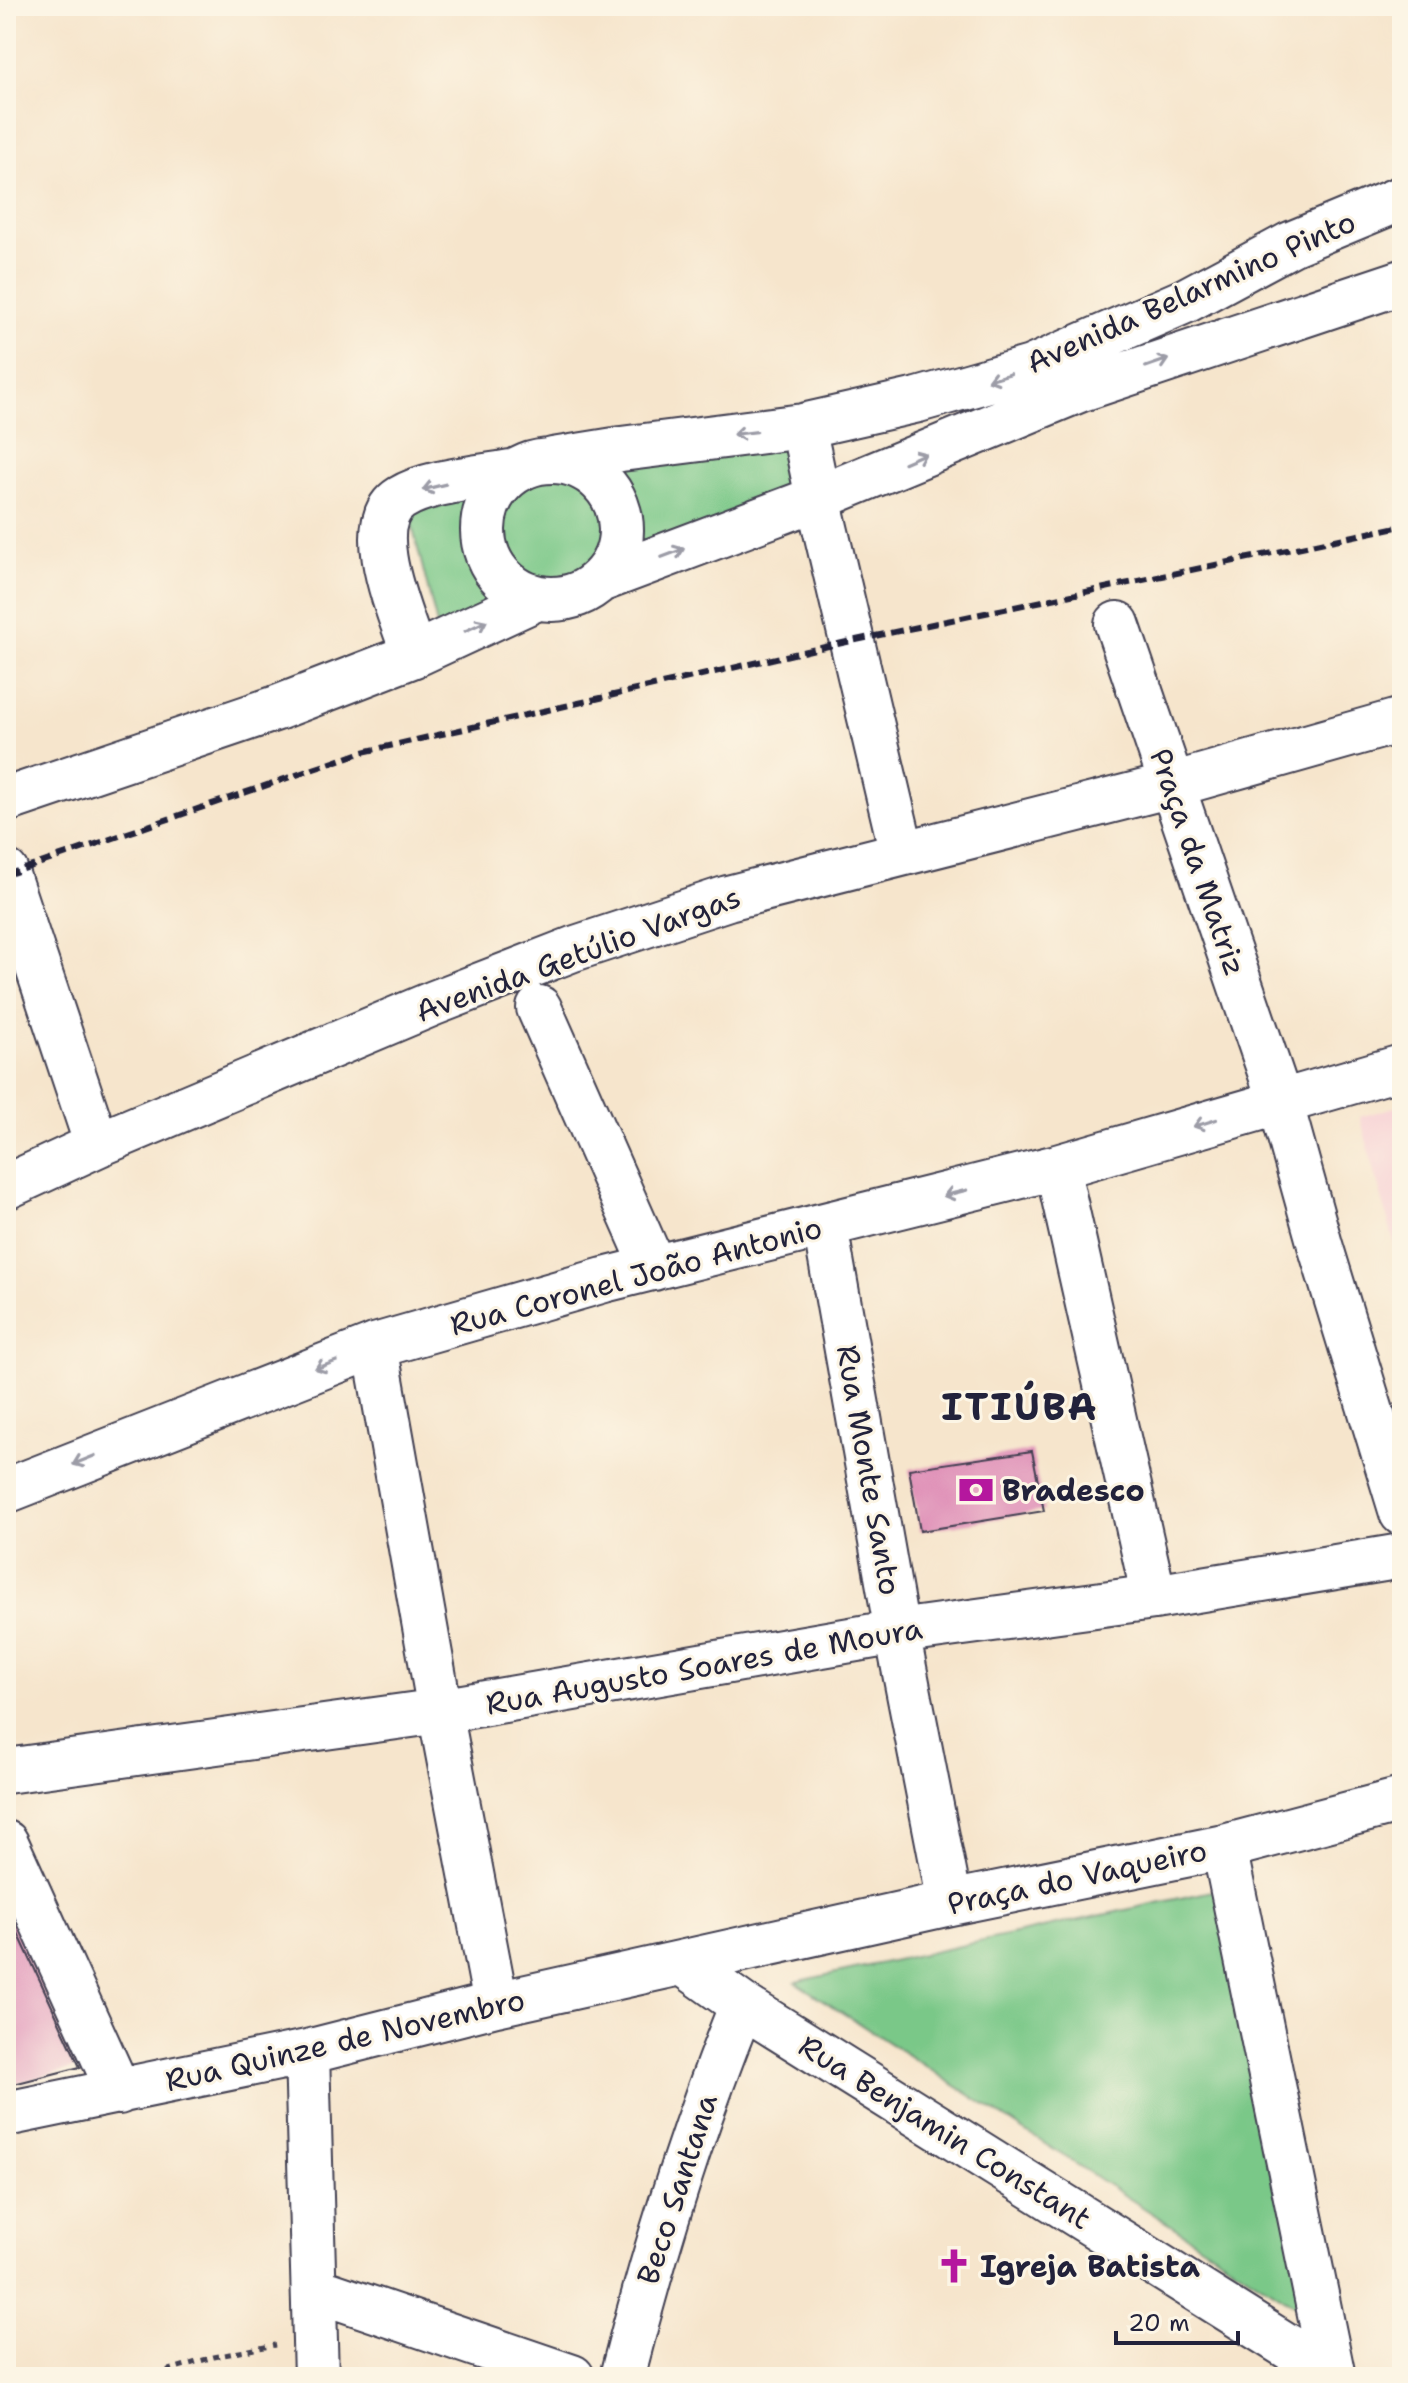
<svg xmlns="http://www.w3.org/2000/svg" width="1408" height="2383" viewBox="0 0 1408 2383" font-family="'Shantell Sans',sans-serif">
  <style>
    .built { fill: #f7cfd4 }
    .green { fill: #7ac888; stroke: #4e7562; stroke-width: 2 }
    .building { fill: #df8fb7 }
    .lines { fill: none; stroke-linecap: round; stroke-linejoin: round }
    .minor-casing { stroke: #423f51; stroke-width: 48 }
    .path { stroke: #423f51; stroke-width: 5; stroke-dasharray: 6 6; stroke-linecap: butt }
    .minor { stroke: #fff; stroke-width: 44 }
    .rail { stroke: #22223b; stroke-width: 6; stroke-dasharray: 12 6; stroke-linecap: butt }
    .oneway { stroke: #9c9ca7 }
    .labels { text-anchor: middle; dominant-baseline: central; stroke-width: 6; stroke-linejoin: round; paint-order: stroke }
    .street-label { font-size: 30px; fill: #22223b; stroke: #fcf5e5 }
    .poi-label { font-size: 30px; font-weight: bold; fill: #22223b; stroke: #fcf5e5; text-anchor: start }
    .district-label { font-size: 38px; font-weight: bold; letter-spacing: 2px; fill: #22223b; stroke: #fcf5e5 }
  </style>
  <rect width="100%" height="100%" fill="#fcf5e5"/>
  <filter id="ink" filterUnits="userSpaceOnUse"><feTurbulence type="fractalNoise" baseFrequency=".0125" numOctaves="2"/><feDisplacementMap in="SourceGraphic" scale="16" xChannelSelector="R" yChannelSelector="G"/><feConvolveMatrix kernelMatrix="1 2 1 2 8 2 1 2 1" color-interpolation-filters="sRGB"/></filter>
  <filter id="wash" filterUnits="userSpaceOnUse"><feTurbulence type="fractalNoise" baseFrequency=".006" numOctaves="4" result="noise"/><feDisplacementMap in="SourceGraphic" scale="32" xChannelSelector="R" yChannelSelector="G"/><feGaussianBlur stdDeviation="1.8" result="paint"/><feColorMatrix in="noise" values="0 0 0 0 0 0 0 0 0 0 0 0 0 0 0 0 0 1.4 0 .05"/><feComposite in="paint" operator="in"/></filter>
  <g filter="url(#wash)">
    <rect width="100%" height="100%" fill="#f6e5cc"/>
    <path class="built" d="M1402,1105V1272L1360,1117Z"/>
    <path class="green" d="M803,426L818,498L445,657L409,513L528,468Z
      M1217,1890L1320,2322L795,1982Z"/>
    <g id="blocks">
      <path class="building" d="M1032,1451L1044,1511L920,1531L909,1469Z
        M6,1907L80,2067L6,2086Z"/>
    </g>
  </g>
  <g filter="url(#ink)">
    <use href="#blocks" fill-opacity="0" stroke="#423f51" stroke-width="2"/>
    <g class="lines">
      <g class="minor-casing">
        <path id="minor" d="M803,426L818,498L902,853
          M553,460L621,449L803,426L918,400L1031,368L1185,301L1291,244L1402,198
          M483 530a69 69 0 1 1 138 0a69 69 0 1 1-138 0Z
          M600,580L818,498L1079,390L1402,282
          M1117,624L1280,1101L1320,1245L1402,1513
          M414,655C402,617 359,524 401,498C428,481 479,478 510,472
          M6,800L277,708L414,655L537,598
          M6,872L97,1145
          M539,1008L654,1268
          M1057,1167L1154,1597
          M6,1187L97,1145L434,1003L573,949L728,898L1172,785L1402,720
          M825,1226L897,1632L950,1903
          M375,1346L440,1711L496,2004
          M6,1491L375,1346L604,1280L1057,1167L1402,1067
          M6,1771L440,1711L897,1632L1154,1597L1402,1556
          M6,1843L119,2092
          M1224,1847L1333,2377
          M683,1963L742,2005L1332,2374
          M307,2052L316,2377
          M6,2114L307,2052L496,2004L950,1903L1224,1847L1402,1800
          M314,2289L572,2377
          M622,2377C654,2251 693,2126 742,2005"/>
      </g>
      <path class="path" d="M144,2377L214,2357L275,2345"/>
      <use href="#minor" class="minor"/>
      <path class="rail" d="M6,875L363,752L851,641L1402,526"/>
    </g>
    <defs><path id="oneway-shaft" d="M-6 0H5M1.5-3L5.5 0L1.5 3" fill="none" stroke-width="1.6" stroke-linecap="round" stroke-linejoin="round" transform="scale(2)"/></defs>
    <g class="oneway">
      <use href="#oneway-shaft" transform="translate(1157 363) rotate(-19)"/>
      <use href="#oneway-shaft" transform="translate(999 377) rotate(164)"/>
      <use href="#oneway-shaft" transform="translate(745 433) rotate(173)"/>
      <use href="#oneway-shaft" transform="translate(915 458) rotate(-23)"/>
      <use href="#oneway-shaft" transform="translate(434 487) rotate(166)"/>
      <use href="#oneway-shaft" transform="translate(673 553) rotate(-21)"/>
      <use href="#oneway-shaft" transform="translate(476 626) rotate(-25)"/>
      <use href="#oneway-shaft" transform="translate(1205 1123) rotate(163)"/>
      <use href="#oneway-shaft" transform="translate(955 1193) rotate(166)"/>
      <use href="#oneway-shaft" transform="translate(326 1365) rotate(159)"/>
      <use href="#oneway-shaft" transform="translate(84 1460) rotate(158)"/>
    </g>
  </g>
  <defs>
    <g id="bank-bare" transform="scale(2.76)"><path d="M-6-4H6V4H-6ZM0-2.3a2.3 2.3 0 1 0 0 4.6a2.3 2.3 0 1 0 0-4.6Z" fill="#b5179e" stroke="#fcf5e5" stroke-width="2.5" paint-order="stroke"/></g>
    <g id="church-bare" transform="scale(2.76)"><path d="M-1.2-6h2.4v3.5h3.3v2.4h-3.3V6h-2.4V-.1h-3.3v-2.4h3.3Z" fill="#b5179e" stroke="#fcf5e5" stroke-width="2.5" paint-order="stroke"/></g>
  </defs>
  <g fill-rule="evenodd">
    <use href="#bank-bare" x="976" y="1490"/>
    <use href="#church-bare" x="954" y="2266"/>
  </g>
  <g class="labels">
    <g class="street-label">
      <text transform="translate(1191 292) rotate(-24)">Avenida Belarmino Pinto</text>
      <text transform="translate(1198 862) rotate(71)">Praça da Matriz</text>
      <text transform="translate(578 954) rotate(-20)">Avenida Getúlio Vargas</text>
      <text transform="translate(636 1276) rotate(-15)">Rua Coronel João Antonio</text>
      <text transform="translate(869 1470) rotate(80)">Rua Monte Santo</text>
      <text transform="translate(704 1666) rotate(-10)">Rua Augusto Soares de Moura</text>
      <text transform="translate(1077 1877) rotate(-12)">Praça do Vaqueiro</text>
      <text transform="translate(345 2040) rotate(-13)">Rua Quinze de Novembro</text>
      <text transform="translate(945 2132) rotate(32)">Rua Benjamin Constant</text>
      <text transform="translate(677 2189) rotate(-72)">Beco Santana</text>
    </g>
    <g class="poi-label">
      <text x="1002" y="1490">Bradesco</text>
      <text x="980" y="2266">Igreja Batista</text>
    </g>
    <g class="district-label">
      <text x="1020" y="1406">ITIÚBA</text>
    </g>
  </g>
  <rect width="1408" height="2383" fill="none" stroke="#fcf5e5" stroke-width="32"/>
  <path d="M1116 2331v12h122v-12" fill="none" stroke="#22223b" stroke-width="4"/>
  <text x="1128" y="2331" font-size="24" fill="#22223b" stroke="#fcf5e5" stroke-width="6" paint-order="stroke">20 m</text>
</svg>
